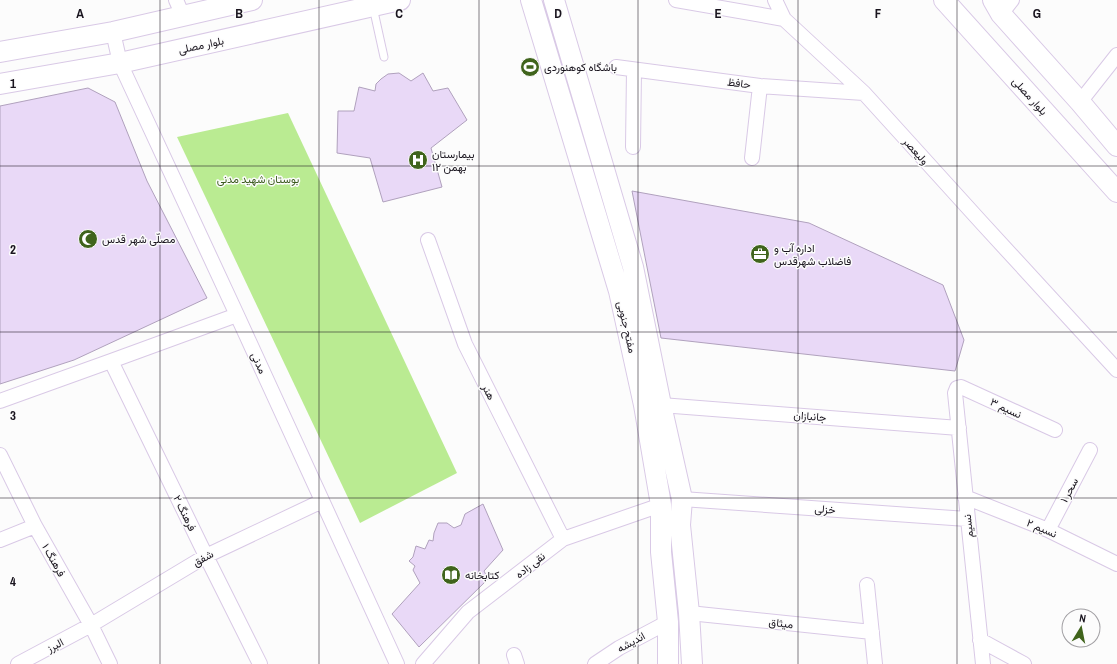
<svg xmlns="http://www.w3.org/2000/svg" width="1117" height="664" viewBox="0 0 1117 664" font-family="'Archivo Narrow',Vazirmatn,sans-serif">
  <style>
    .green { fill: #baeb92 }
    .building { fill: #e9d9f7; stroke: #b0a1bd }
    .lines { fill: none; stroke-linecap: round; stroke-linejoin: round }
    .lane-casing { stroke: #d9c9e6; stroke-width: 9 }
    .street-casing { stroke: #d9c9e6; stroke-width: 16 }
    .secondary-casing { stroke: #d9c9e6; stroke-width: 22 }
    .lane { stroke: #fff; stroke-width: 7 }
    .street { stroke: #fff; stroke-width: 14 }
    .secondary { stroke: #fff; stroke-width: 20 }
    .grid { fill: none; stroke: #19141e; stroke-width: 1; stroke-opacity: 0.55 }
    .labels { text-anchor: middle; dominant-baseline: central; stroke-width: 3; stroke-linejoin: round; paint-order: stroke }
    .street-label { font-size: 11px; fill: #19141e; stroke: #fcfcfc }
    .poi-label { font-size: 11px; fill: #19141e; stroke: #fcfcfc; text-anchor: start }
    .park-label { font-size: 11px; fill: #3b5a1d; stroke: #fcfcfc }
    .grid-label { font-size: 13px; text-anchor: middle; font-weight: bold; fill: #19141e; stroke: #fcfcfc; stroke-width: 3; stroke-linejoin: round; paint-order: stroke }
  </style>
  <rect width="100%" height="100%" fill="#fcfcfc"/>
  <path class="green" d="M288,113L457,473L360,523L177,137Z"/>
  <path class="building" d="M399,73L411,81L423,73L433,91L448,88L467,120L431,148L442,187L383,202L370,158L337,153L338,111H354L359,87L375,91L376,84L381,79L388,74Z
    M88,88L115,102L147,181L207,298L74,360L0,384V106Z
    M632,191L809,223L943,285L964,340L955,371L661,338Z
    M483,504L503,550L484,571L488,579L419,647L392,614L420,583L413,570L415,566L409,561L413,557L416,546L425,549L429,540L433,541L434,533L438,523H447L454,528L461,525L465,514Z"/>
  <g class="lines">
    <g class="lane-casing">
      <path id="lane" d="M373,7L384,57"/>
    </g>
    <g class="street-casing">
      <path id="street" d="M176,0L183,16
        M676,0L784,19L864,93L981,222L1117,370
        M775,0L784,19
        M1001,14L1012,0
        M113,32L120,63L237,315L397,664
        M616,67L760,86L864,93
        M1080,102L1117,55
        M633,147L634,70
        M752,158L760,86
        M428,240L465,344L563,539
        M111,361L206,556L260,664
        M0,401L111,361L237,315
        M661,405L959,428
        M0,455L35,526L91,625L110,664
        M965,497L1048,530L1117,564
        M682,499L967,519
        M1048,530L1090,450
        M0,540L35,526
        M867,585L875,664
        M689,613L872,632
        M980,640L1024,664
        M514,655L517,664
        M18,664L91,625L206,556L322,501
        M423,664L468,612L563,539L661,505
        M595,664L619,648L668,622
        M983,664L955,393L957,388L961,387L1055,430"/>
    </g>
    <g class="secondary-casing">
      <path id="secondary" d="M531,0L619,291L644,405L661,505V552L668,622V664
        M554,0L633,267L661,405L682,499L680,525L689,613L692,664
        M944,0L1117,192
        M993,0L1001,14L1080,102L1117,146
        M0,52L113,32L252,0
        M0,84L120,63L400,0"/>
    </g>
    <use href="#lane" class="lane"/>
    <use href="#street" class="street"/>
    <use href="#secondary" class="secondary"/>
  </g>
  <path class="grid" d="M160,0V664M319,0V664M479,0V664M638,0V664M798,0V664M957,0V664M0,166H1117M0,332H1117M0,498H1117"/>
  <defs>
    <g id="stadium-disc" transform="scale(1)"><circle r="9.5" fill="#40641c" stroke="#fcfcfc"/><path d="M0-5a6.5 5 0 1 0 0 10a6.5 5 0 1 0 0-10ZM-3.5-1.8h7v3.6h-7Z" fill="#fff"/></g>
    <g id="hospital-disc" transform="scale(1)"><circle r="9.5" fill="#40641c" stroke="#fcfcfc"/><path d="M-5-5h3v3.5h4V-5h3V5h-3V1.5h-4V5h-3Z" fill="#fff"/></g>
    <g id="mosque-disc" transform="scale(1)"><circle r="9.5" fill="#40641c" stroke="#fcfcfc"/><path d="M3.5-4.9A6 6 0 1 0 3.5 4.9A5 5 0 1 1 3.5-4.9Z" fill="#fff"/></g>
    <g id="office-disc" transform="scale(1)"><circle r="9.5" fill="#40641c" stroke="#fcfcfc"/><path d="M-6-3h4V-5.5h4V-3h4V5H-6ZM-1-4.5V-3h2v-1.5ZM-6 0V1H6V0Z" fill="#fff"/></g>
    <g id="library-disc" transform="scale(1)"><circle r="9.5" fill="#40641c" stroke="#fcfcfc"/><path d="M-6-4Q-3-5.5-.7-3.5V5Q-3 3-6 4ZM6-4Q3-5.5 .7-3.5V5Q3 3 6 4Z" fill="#fff"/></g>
  </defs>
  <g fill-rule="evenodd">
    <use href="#stadium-disc" x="530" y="67"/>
    <use href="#hospital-disc" x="418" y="160"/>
    <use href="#mosque-disc" x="88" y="239"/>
    <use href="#office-disc" x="760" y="254"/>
    <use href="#library-disc" x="451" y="575"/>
  </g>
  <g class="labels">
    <g class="street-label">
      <text transform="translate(201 45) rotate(-12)">بلوار مصلی</text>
      <text transform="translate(739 83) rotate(7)">حافظ</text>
      <text transform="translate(1030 96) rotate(48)">بلوار مصلی</text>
      <text transform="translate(916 151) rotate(48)">ولیعصر</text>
      <text transform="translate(627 327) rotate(77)">مفتح جنوبی</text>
      <text transform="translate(259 363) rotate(66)">مدنی</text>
      <text transform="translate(489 392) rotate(63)">هنر</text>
      <text transform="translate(1006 408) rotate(25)">نسیم ۳</text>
      <text transform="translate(810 416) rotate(4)">جانبازان</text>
      <text transform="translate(1069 490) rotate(-62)">سحر ۱</text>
      <text transform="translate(825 509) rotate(4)">خزلی</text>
      <text transform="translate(185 513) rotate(64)">فرهنگ ۲</text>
      <text transform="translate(968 526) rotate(-96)">نسیم</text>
      <text transform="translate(1042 528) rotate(23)">نسیم ۲</text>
      <text transform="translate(203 558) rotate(-29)">شفق</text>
      <text transform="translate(54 560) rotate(61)">فرهنگ ۱</text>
      <text transform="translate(530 565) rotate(-38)">نقی زاده</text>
      <text transform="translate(781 623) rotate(6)">میثاق</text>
      <text transform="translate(631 642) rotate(-29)">اندیشه</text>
      <text transform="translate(55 645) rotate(-28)">البرز</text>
    </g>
    <g class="poi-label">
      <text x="544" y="67">باشگاه کوهنوردی</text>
      <text x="432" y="154">بیمارستان<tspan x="432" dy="13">۱۲ بهمن</tspan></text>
      <text x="102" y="239">مصلّی شهر قدس</text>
      <text x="774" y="248">اداره آب و<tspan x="774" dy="13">فاضلاب شهرقدس</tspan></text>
      <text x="465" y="575">کتابخانه</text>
    </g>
    <g class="park-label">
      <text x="258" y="179">بوستان شهید مدنی</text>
    </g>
  </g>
  <g class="grid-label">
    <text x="80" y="18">A</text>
    <text x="239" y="18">B</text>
    <text x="399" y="18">C</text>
    <text x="558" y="18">D</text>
    <text x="718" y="18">E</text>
    <text x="878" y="18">F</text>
    <text x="1037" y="18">G</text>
    <text x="13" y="88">1</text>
    <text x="13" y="254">2</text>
    <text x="13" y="420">3</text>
    <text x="13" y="586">4</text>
  </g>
  <g transform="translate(1081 628) rotate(10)"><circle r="19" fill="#fcfcfc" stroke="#a19fa3"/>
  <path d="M0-3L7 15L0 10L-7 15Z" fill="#40641c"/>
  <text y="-6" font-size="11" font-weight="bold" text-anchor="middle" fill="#19141e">N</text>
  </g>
</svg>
